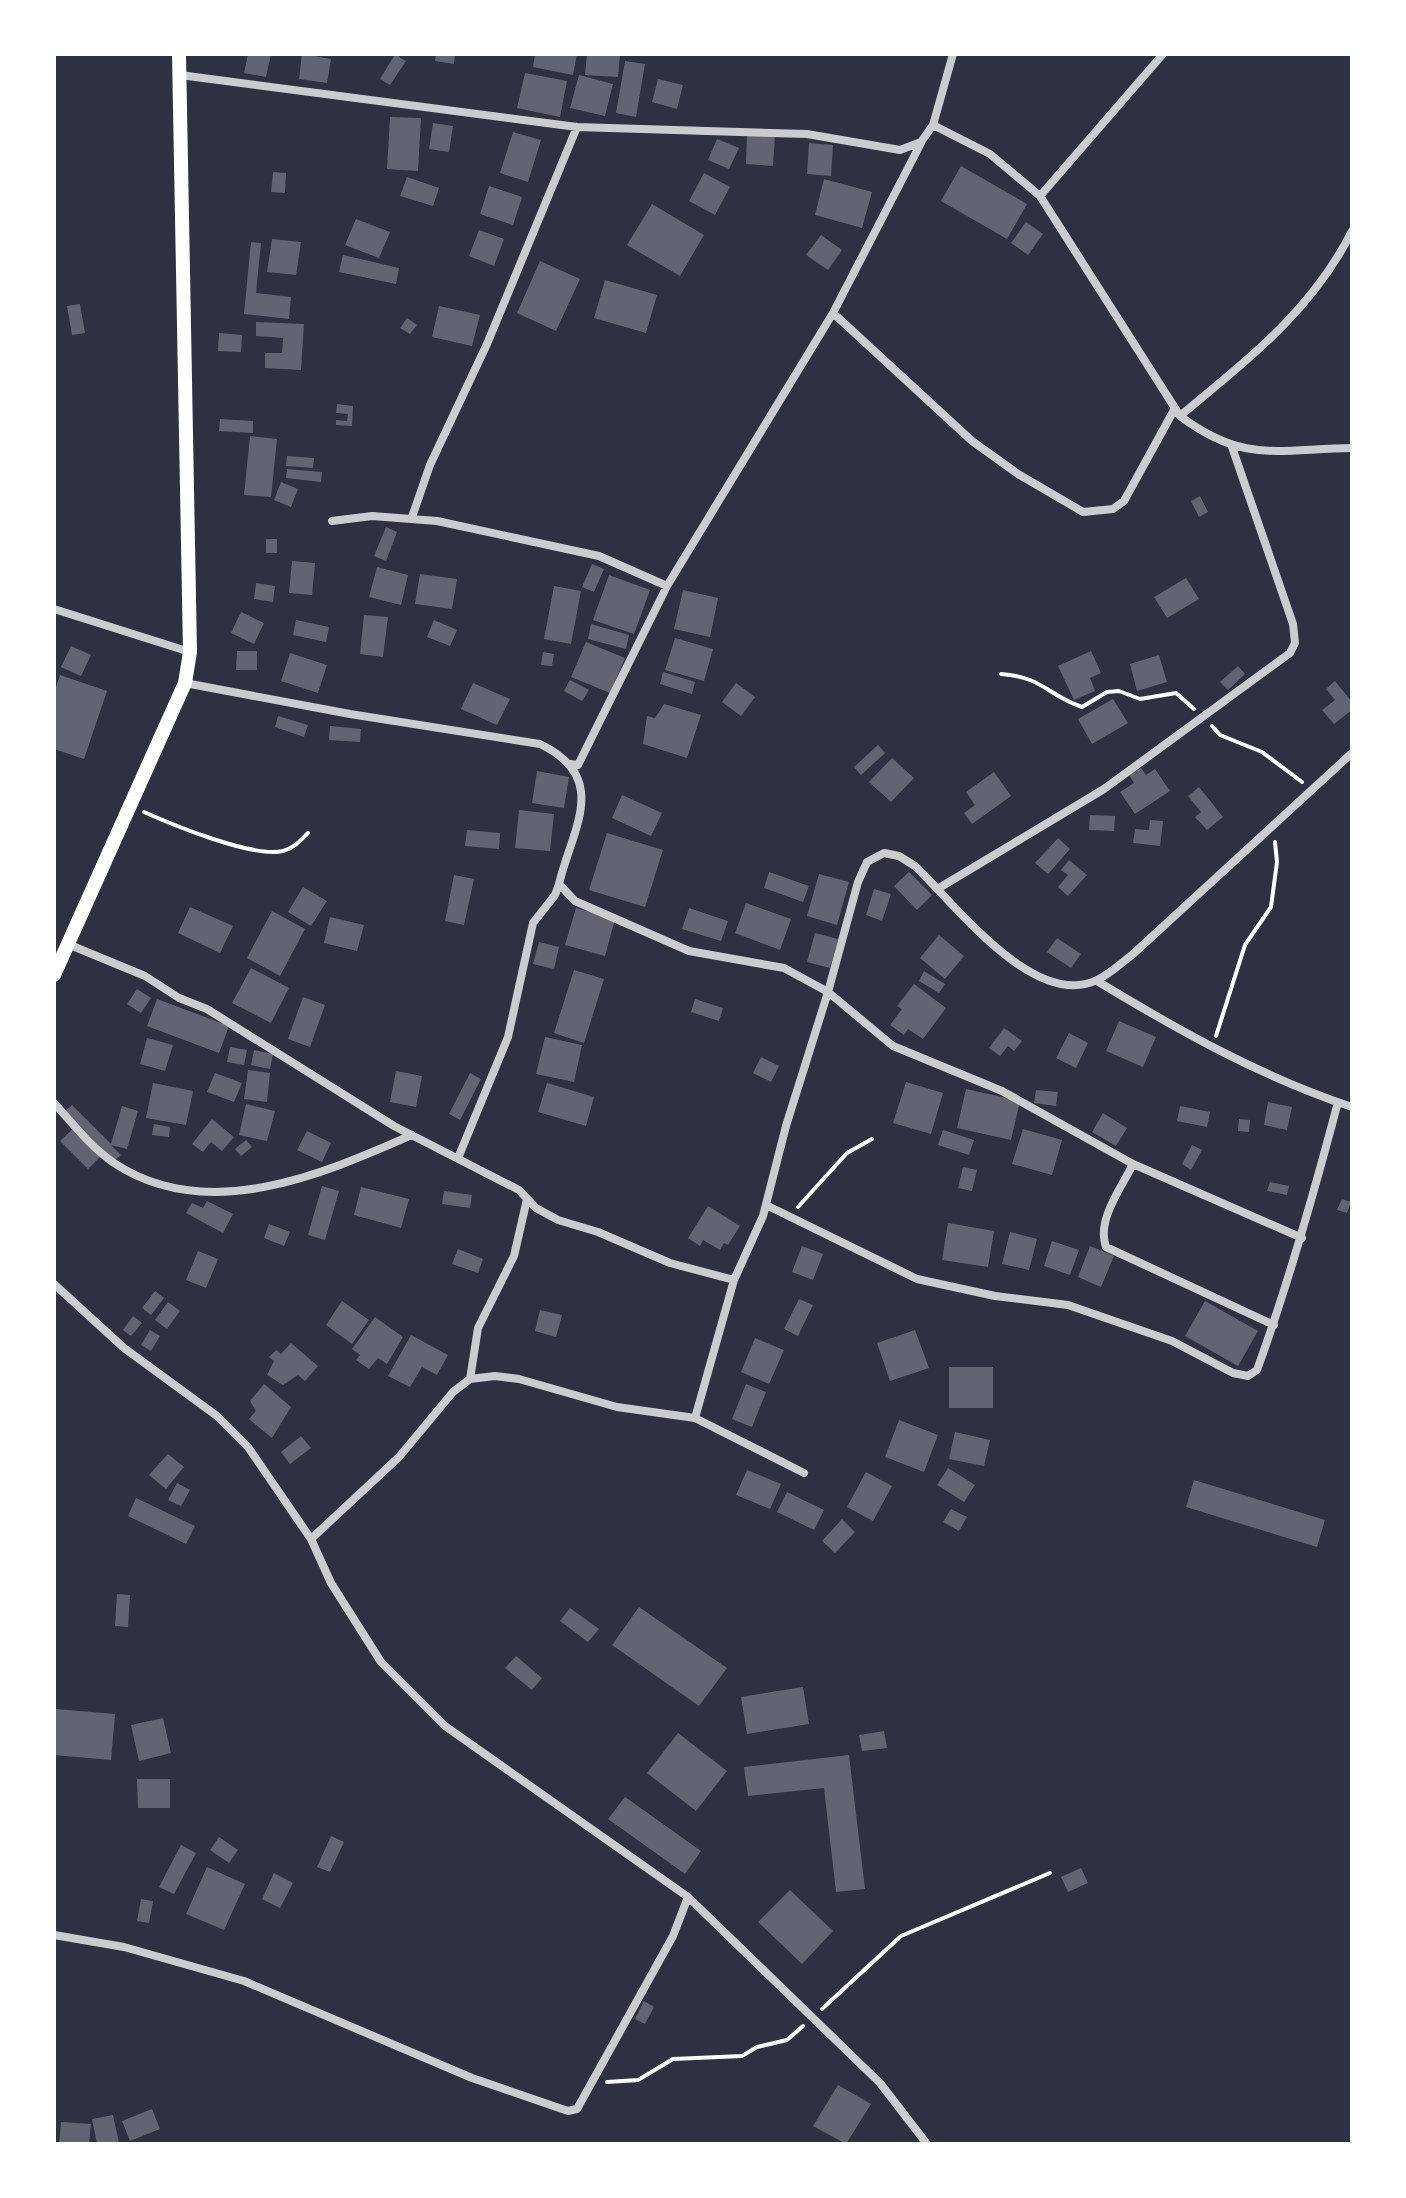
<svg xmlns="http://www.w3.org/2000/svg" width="1406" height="2198" viewBox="0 0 1406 2198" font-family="'Public Sans',sans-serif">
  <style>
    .building { fill: #626471 }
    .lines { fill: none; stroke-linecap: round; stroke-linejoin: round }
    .path { stroke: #fff; stroke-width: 4 }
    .minor { stroke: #caccd0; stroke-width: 8 }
    .secondary { stroke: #fff; stroke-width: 14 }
  </style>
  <rect width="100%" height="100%" fill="#2d3142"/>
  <path class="building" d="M248,54H271L266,77L244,73Z
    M302,54L331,59L327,83L299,79Z
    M391,54H400L399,57L406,61L390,85L380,79L394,56Z
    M436,54H455L454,64L435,61Z
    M535,54H577L573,75L533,67Z
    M587,54H620L618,77L585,75Z
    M625,61L645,64L636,117L616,113Z
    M525,73L567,81L560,117L517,108Z
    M579,75L613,84L605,116L570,108Z
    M658,79L683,85L677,109L652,102Z
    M390,117L421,118L418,171L387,169Z
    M433,123L453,126L449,152L429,149Z
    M513,132L541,140L528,182L500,173Z
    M747,134L775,135L773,166L746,164Z
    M717,139L739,148L729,169L708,160Z
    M809,143L833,145L831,176L807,174Z
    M961,166L1027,204L1007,239L941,201Z
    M273,172L286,173L285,193L271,192Z
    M704,173L730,187L715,215L689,201Z
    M407,177L439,188L433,206L400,196Z
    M824,179L872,192L862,228L815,215Z
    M489,186L522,197L513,225L480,214Z
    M652,204L704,235L680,276L627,245Z
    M356,219L390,232L379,258L345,245Z
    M1026,222L1043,234L1028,255L1011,243Z
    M479,230L504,239L494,266L469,256Z
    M821,235L842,250L828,270L806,255Z
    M272,239L301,242L296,275L267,272Z
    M251,242L261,243L256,293L291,297L289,319L244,314Z
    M343,255L399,268L396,284L339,272Z
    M540,261L580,279L556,331L517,313Z
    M605,280L657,295L646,333L594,318Z
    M80,304L85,333L72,335L67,306Z
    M439,306L480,315L472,346L432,337Z
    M407,318L417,325L410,334L400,328Z
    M256,322L304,324L301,370L265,368V353H282L283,338L256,336Z
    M219,333L242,335L241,352L218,351Z
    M337,404L353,406L352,426L336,425V420L347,421L348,414L336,413Z
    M220,419L253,421V433L219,431Z
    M250,436L277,439L271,497L244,495Z
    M287,456L314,458L313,468L286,466Z
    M287,469L322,472L321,482L286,478Z
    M281,482L298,489L291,507L274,500Z
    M1200,496L1208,512L1199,517L1191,501Z
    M386,527L397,532L386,561L374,556Z
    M266,539H277V553H266Z
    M292,561L315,563L312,595L289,593Z
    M592,564L604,569L594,592L582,587Z
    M377,567L408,575L401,605L369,597Z
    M420,574L457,579L452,609L415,604Z
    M609,575L650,590L634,634L593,620Z
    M1186,578L1199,599L1167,618L1154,597Z
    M256,583L275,586L273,602L254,599Z
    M554,586L581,591L571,644L544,639Z
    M683,590L718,598L710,637L674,629Z
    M241,612L264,623L254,644L231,633Z
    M364,615L388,617L383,657L360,654Z
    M296,620L329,627L326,642L293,635Z
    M434,620L457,630L450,646L427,637Z
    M591,624L629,635L626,649L588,639Z
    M675,638L713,649L704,681L665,670Z
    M586,642L625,658L610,693L571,677Z
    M71,646L91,655L81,676L61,667Z
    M237,651H257V670H236Z
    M1091,651L1101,673L1090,678L1095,691L1074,700L1058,666Z
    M543,652L554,654L552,666L541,665Z
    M290,653L327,665L318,693L281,681Z
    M1159,655L1167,682L1137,691L1130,664Z
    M1238,666L1245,674L1228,690L1220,682Z
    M663,672L695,682L692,694L660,684Z
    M60,675L107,691L84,759L54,749V693Z
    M570,680L589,690L582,701L564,691Z
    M1335,681L1352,702V710L1334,724L1322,710L1335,700L1326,689Z
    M473,683L510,699L497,725L461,709Z
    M736,683L755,697L741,716L722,702Z
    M1113,699L1128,723L1092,744L1078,719Z
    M664,704L701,715L687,758L643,744L647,716L655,718Z
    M278,716L308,725L304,737L275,727Z
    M330,726L361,729L360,742L329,740Z
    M878,745L885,753L861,775L854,767Z
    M892,758L914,778L891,802L869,782Z
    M1141,768L1146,775L1155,769L1170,791L1135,814L1120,792L1134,783L1129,775Z
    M537,771L569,777L564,808L532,803Z
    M994,772L1011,796L972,824L964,813L975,805L966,792Z
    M1199,787L1223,817L1207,830L1195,817L1201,812L1188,796Z
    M622,795L662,813L651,836L612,818Z
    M519,810L554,814L550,851L515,848Z
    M1090,815L1115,816L1114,831L1089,830Z
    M1150,820L1163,821L1160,846L1133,843L1135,829L1149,830Z
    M467,830L500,833L499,849L465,846Z
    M607,833L663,850L645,907L589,890Z
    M1058,838L1070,849L1048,874L1035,863Z
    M1069,860L1087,875L1068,896L1058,887L1068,875L1061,870Z
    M769,872L809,886L803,902L764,888Z
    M909,872L932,895L917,910L894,886Z
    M819,874L849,882L837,925L807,916Z
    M454,875L474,879L464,925L445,921Z
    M303,887L327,901L311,926L288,912Z
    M874,889L891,894L882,921L866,915Z
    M746,903L791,919L780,950L735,933Z
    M190,907L233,926L220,953L178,933Z
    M576,908L615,919L605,956L565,945Z
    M689,908L728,921L721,941L682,929Z
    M272,911L305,929L280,976L247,958Z
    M330,917L364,925L357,951L324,943Z
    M815,933L838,939L830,968L807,962Z
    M939,935L964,956L945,979L920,958Z
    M1057,938L1081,954L1071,968L1047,952Z
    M539,942L559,947L554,969L533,964Z
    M251,968L289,988L271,1023L232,1003Z
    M574,970L604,979L584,1043L554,1033Z
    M924,971L945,984L939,993L919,981Z
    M914,984L946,1008L923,1039L908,1029L904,1035L890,1025L902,1009L897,1006Z
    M137,989L151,998L141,1013L127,1004Z
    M303,997L325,1005L310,1047L288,1039Z
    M157,999L229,1026L219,1053L147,1026Z
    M695,999L723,1008L719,1021L691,1012Z
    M1119,1021L1156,1037L1143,1067L1106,1051Z
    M1004,1028L1022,1041L1014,1051L1008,1046L1000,1056L989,1048Z
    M1069,1033L1088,1043L1076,1068L1056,1058Z
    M545,1037L582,1045L574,1082L536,1074Z
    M147,1038L173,1045L165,1071L140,1064Z
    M230,1047L247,1050L244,1065L227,1062Z
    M254,1050L273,1054L270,1069L251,1065Z
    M761,1057L779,1066L771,1082L753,1073Z
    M248,1070L270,1073L267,1102L244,1099Z
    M396,1071L422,1076L416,1107L390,1102Z
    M215,1073L242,1083L234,1102L207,1092Z
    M470,1073L481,1079L460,1120L449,1114Z
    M906,1082L943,1093L931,1134L893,1123Z
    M153,1083L193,1091L186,1125L146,1118Z
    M547,1083L594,1097L586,1126L538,1112Z
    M966,1089L1020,1101L1011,1140L957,1128Z
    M1036,1090L1058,1092L1056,1106L1034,1103Z
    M1268,1102L1292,1107L1287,1130L1264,1125Z
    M246,1104L275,1111L267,1141L239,1135Z
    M72,1105L111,1144L122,1106L138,1111L127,1149L111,1145L121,1155L114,1161L65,1111Z
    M1180,1106L1210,1112L1207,1127L1177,1121Z
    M1103,1113L1127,1128L1116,1146L1092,1132Z
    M212,1119L234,1137L222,1151L211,1142L203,1152L192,1144Z
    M1239,1119L1250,1120L1249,1132L1238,1131Z
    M154,1124L170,1127L169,1137L152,1135Z
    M73,1129L100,1157L88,1169L60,1141Z
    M1023,1129L1062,1140L1052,1175L1012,1164Z
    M943,1130L974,1140L969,1155L938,1145Z
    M307,1131L331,1143L322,1162L297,1150Z
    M246,1140L252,1147L241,1156L235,1149Z
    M1192,1145L1202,1150L1191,1170L1182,1164Z
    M963,1167L977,1170L972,1191L958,1188Z
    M1270,1182L1289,1186L1287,1195L1267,1191Z
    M322,1186L339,1191L325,1240L308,1235Z
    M361,1187L409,1199L401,1228L354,1215Z
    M444,1191L472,1195L470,1208L442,1204Z
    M1342,1199L1351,1202L1347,1213L1337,1210Z
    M207,1201L233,1214L223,1233L186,1213L192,1203L203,1208Z
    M708,1206L740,1226L728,1245L724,1243L720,1250L703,1240L700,1246L688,1238Z
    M948,1223L994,1231L988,1267L942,1260Z
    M269,1224L290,1232L284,1246L264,1238Z
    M1010,1232L1037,1239L1029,1270L1002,1264Z
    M1052,1241L1079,1250L1070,1275L1044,1266Z
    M802,1246L823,1254L813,1280L792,1272Z
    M1090,1246L1114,1256L1101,1287L1078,1277Z
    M458,1249L483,1259L478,1273L452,1264Z
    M198,1251L218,1259L206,1288L186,1280Z
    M155,1291L164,1298L151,1315L142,1308Z
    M799,1299L813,1305L798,1336L784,1329Z
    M342,1301L369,1320L352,1344L326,1325Z
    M1205,1301L1258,1331L1238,1366L1185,1336Z
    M168,1302L180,1311L167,1329L155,1320Z
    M540,1310L562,1315L556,1337L535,1331Z
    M133,1316L142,1323L131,1336L123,1330Z
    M375,1317L403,1337L387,1364L378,1358L369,1369L356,1360L360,1355L352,1349Z
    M150,1330L160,1336L151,1351L141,1345Z
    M915,1330L929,1368L890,1381L877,1343Z
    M411,1335L448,1355L437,1375L422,1367L410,1387L388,1376Z
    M755,1338L784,1350L769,1384L741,1372Z
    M291,1343L318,1366L305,1381L298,1375L283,1385L267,1375L274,1361L269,1357L276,1350L281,1354Z
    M949,1367H993V1408H949Z
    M264,1384L291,1407L272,1438L249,1419L256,1411L250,1401Z
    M746,1384L766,1392L752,1427L732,1419Z
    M899,1420L938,1435L924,1472L885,1457Z
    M955,1432L990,1440L984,1466L949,1459Z
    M301,1436L311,1448L290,1464L281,1452Z
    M168,1454L184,1467L166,1489L149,1475Z
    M948,1468L975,1485L964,1502L937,1485Z
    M747,1470L781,1484L770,1509L736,1495Z
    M866,1472L892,1486L873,1521L847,1507Z
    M1194,1480L1325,1520L1317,1547L1186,1507Z
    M177,1483L190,1490L181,1506L168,1500Z
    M787,1492L824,1510L814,1530L777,1512Z
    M136,1498L195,1526L186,1544L128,1516Z
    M951,1509L967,1517L959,1531L943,1522Z
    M842,1519L855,1532L835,1553L822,1541Z
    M117,1594L130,1595L128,1627L115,1626Z
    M639,1607L727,1668L699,1706L612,1645Z
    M570,1608L599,1629L588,1642L560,1621Z
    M516,1656L542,1678L532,1690L505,1668Z
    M803,1687L809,1724L747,1734L741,1697Z
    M56,1709L115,1714L111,1760L54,1755Z
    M163,1718L171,1753L139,1761L131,1725Z
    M884,1731L887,1748L862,1751L859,1735Z
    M678,1733L727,1771L696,1811L647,1773Z
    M849,1755L865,1889L836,1892L824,1788L748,1796L744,1767Z
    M137,1779H170V1808H138Z
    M625,1797L701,1851L685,1874L608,1819Z
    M331,1836L344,1842L330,1872L317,1867Z
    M219,1837L238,1850L229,1863L210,1850Z
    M181,1845L196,1853L174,1894L159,1887Z
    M207,1867L245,1884L224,1930L186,1914Z
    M1081,1868L1088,1883L1068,1892L1061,1877Z
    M274,1873L293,1883L280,1908L262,1899Z
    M790,1890L833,1931L802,1964L758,1922Z
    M141,1899L153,1901L149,1923L137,1921Z
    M644,2001L654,2007L645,2024L635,2019Z
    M838,2085L871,2104L846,2144L813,2126Z
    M152,2109L160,2129L130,2141L122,2121Z
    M113,2115L119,2143L97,2144L92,2119Z
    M61,2122L91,2124L89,2144H59Z"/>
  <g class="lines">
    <path class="path" d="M1001,674C1043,677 1047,695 1082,707L1107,692L1119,691L1140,699L1176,693L1194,709
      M1212,726L1220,735L1262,752L1302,782
      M144,812C173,825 253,858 283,851C294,848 300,841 308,833
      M1216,1036L1245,945L1271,907L1277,862L1275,842
      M798,1207L847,1153L872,1139
      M822,2009L901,1936L1050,1873
      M607,2082L638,2080L673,2059L742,2056L757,2047L787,2040L803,2026"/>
    <path class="minor" d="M180,75L577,127L807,134L900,150L921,142L933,125L953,54
      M933,125L990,154L1040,196L1180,416C1244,464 1277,449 1352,448
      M1040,196L1163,54
      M833,313L972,441L1018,474L1083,512L1113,509L1124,501L1174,410
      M1180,416C1247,360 1312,311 1352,231
      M412,517L430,465L487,344L577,127
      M332,521L372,516L437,521L599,556L667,586
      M54,609L190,652
      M185,683L350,714L540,744C611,778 572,829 559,884L575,901L689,951L784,968L828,992L893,1046L1002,1091L1133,1164L1302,1238
      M570,764L578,765L667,586L833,313L921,143
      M939,888L1104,789L1290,653L1295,643L1293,624L1232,447
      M70,945L145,976L179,998L207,1009L394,1126L519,1190L536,1208L558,1220L598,1232L670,1263L734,1280
      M1097,981C1178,1030 1261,1077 1352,1107
      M54,1103C73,1124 91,1147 114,1163C207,1225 323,1174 412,1135
      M458,1158L508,1037L533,923L555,895L559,884
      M1133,1164C1122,1187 1096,1220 1106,1247L1274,1325
      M766,1205L917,1279L995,1296L1068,1305L1172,1341L1233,1373L1248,1376L1257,1370C1289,1282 1314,1193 1338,1102
      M54,1284L124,1348L217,1416L248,1447L311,1539L331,1583L381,1662L445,1726L688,1897L880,2083L927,2144
      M470,1379L478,1328L514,1256L527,1199
      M695,1418L734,1280L763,1216L786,1126L828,992L858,882L867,862L884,853L899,856L915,866C955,904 1034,1010 1097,980C1110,974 1121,963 1132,955L1352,753
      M311,1539L399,1457L453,1392L470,1379L495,1376L519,1379L617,1407L695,1418L804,1473
      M54,1935L124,1947L244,1981L472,2078L568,2111L577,2109L673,1936L688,1897"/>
    <path class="secondary" d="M54,975L185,683L190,652L179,54"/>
  </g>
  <rect width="1406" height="2198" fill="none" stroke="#ffffff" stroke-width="112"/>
</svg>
